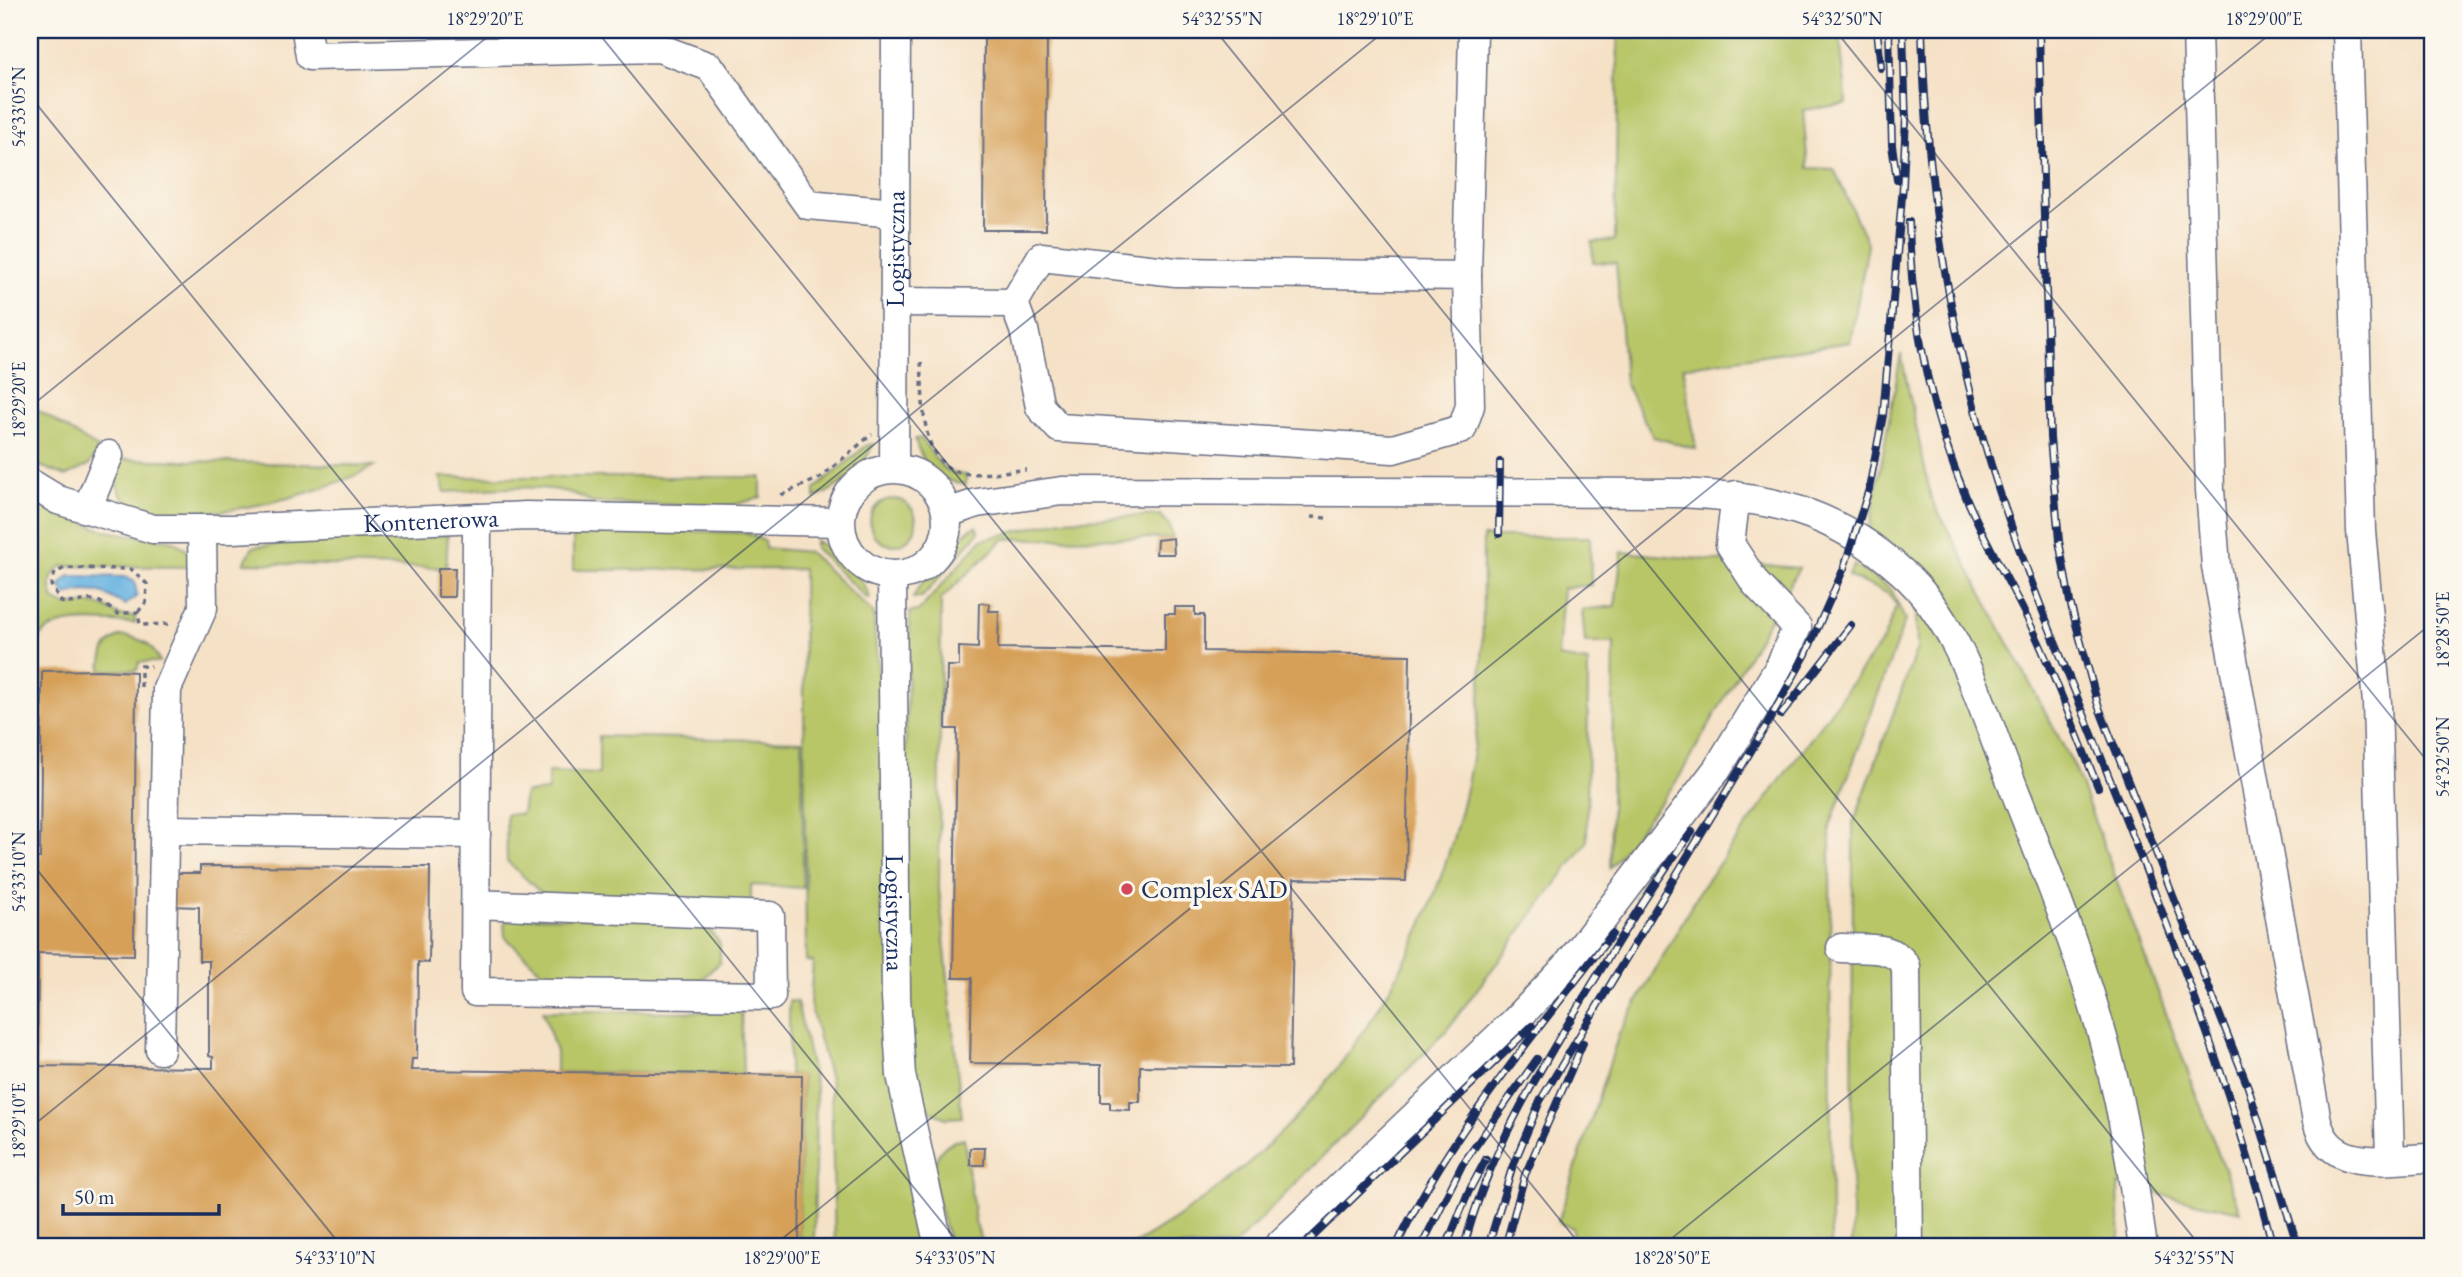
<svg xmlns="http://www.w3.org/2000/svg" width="2462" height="1277" viewBox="0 0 2462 1277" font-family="'EB Garamond',serif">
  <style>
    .green { fill: #b8c668; stroke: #6a7a63; stroke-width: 2 }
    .water { fill: #69b3e1; stroke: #4271a0; stroke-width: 2 }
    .building { fill: #d6a059 }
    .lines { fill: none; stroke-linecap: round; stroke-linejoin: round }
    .minor-casing { stroke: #676d82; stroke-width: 31 }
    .path { stroke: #676d82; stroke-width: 3.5; stroke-dasharray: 5 5; stroke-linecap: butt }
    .minor { stroke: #fff; stroke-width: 28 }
    .rail-casing { stroke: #1b2f5e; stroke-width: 8 }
    .rail { stroke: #fbf7ec; stroke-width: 5; stroke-dasharray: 16; stroke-linecap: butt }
    .ticks { fill: none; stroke: #1b2f5e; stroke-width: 2; stroke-opacity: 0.45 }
    .poi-dot { fill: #d1495b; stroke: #fbf7ec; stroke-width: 2.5 }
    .labels { text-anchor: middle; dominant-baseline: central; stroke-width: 7; stroke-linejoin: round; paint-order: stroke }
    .street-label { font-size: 26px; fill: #1b2f5e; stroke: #fbf7ec }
    .poi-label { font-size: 26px; fill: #1b2f5e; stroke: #fbf7ec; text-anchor: start }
    .neatline { fill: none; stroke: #1b2f5e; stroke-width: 2.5 }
    .ticks-label { font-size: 18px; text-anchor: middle; fill: #1b2f5e }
  </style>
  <rect width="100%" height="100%" fill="#fbf7ec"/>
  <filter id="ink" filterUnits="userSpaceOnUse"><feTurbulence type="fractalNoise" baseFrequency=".0143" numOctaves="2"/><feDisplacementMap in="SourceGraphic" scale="14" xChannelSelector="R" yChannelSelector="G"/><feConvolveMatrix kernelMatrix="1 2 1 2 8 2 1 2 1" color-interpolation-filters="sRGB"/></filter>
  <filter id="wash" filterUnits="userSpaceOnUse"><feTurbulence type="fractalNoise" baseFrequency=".00686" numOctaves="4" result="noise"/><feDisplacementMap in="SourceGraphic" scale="28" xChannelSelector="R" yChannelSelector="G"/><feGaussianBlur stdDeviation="1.57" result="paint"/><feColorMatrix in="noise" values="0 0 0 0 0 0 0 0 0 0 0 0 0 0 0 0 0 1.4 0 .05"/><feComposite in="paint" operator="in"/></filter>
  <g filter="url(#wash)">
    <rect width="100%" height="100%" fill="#f5e1c6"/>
    <path class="green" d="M1618,30H1839L1847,104L1803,110L1808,168L1834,169L1868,245L1850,342L1683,367L1696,449L1653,437L1625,383L1616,263L1593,262L1592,242L1615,240Z
      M1901,354L1931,498L2074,766L2240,1212L2118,1185L2120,1247H1852L1853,824L1917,648L1915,577L1868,536Z
      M30,405L99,449L89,465L66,476L30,462Z
      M921,438C935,455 940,475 966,475V485C939,481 922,465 915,439Z
      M873,444C865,468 837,489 815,498V489L866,446Z
      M115,459L374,466C326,494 185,530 133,506C117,499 113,474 115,459Z
      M440,477H761V497L731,506L592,503C559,478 486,490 445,492Z
      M870 522a23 23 0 1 1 46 0a23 23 0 1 1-46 0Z
      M30,502L105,531L174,541L189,552L194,567L62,566C48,577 49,584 54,600C68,610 77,602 92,604C110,605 111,618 135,616V623C98,623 45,610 30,653Z
      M1160,515L1169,525L1173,538L1004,539L941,599L939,889L962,1117L946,1118L931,1112L918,1101L905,1022V765L910,612L919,611L981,540L1062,520Z
      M976,526L979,532L922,597L913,598C920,582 930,576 941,563C954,549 958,535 976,526Z
      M580,527L748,533L764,541L765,548L809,552L873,613L930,1247H835L831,1083L810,1004L813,962L806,961L803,569L573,570V531Z
      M448,535L446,568L244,563L253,547L308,541Z
      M1483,537H1590L1591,585L1563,588L1558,657L1588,662L1587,842L1446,1031L1233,1247H1129C1326,1137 1446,949 1477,727C1485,664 1482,599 1483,537Z
      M815,541C837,550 862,576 870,598H866L815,548Z
      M1622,552L1799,568L1678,779L1610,868L1614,643H1585L1582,610L1615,606Z
      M1854,565L1891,589L1905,620L1830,826L1831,1247H1573L1572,1228L1558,1222L1619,1034L1702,887L1883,640L1897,605L1887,593L1848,576Z
      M121,636C143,638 151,643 160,662H139L137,670H101C103,652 104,644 121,636Z
      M599,736L802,741L803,888L751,885V906L554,905L507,861L506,814H522L525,793L548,791V772L599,774Z
      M515,917L700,919L720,943V962L699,982L552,981L505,937L504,923Z
      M741,1000L743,1074L556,1072V1052L543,1011L725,1012L726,1003Z
      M789,1001L797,1002L816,1088L814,1247H799L802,1076L789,1075Z
      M964,1138L975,1221L983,1247H951C942,1211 911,1149 964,1138Z"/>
    <path class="water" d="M69,576L125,577L135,582L137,596L125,605L101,592L83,591L66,595L60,585Z"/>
    <g id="blocks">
      <path class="building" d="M984,30H1047L1046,230H983Z
        M1173,538L1174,554H1156L1157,540Z
        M438,568H455L454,597H438Z
        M979,603L990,604L989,611H999L998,648L1165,651V614H1175V607H1195V615H1204V651L1410,655L1406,881L1294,879L1290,1068L1140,1066V1102H1130V1110L1110,1109V1102H1101V1065L970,1063L972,978H953L957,729H946L947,666H959V647L978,648Z
        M100,670L136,672L134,955L38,953L37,1066L213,1068V1057L209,1056V961H199V907L168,906V873H200V866L430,867L429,963L418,962L417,1059H412L411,1070L802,1075L799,1247H30V858H40L42,671Z
        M970,1148H985L984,1165H970Z"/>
    </g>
  </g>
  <g filter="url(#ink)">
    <use href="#blocks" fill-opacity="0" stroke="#676d82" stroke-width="2"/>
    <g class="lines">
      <g class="minor-casing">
        <g id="minor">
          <path d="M306,30L310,56L659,48L710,67L808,205L895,213"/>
          <path d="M2197,30L2210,490L2216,566L2317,1121C2330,1175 2391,1158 2432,1158"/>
          <path d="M2347,30L2361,531L2377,703L2390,1159"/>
          <path d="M894,302L1014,303L1024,330L1040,407L1059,428L1393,449L1462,429L1470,406L1467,276L1473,30"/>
          <path d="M1014,303L1041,257L1176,272L1467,276"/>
          <path id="s1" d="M894,468L896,30"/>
          <circle cx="894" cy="522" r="53"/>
          <path id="s2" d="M30,483L58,500L153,529H232L526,516L840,522"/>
          <path d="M87,509L109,455"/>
          <path d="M947,513L977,503L1062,491L1679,493C1769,497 1833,509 1902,572C1957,621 1979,699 2005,766C2051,883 2101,1003 2124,1127C2132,1167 2137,1207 2143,1247"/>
          <path id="s3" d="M892,575L896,997L901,1075L939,1247"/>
          <path d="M164,830L476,834"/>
          <path d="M475,904L770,916L771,996L475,992L477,518"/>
          <path d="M1841,948C1865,949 1892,944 1906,966L1909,1247"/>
          <path d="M160,1050L167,689L203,608L202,529"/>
          <path d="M1277,1247L1514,1022L1567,966L1718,768L1780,666L1797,627L1756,584L1730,544L1736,495"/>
        </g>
      </g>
      <path class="path" d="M921,362C924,394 918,457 955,471C975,478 1006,470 1026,470
        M781,495L820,478L872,434
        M1311,517L1327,518
        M138,612L146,602L147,584L131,569L65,568L55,573L51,585L61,602C73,605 80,600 91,600C101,600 110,609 118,614L138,612L140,625L171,624
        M141,687V666H151"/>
      <use href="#minor" class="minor"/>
      <g class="rail-casing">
        <path id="rail" d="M1877,30L1881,68
          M1889,30L1892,145L1897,180
          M1903,30L1906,124
          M1922,30C1926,177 1947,323 1991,465C2018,553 2053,637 2087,722C2156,895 2227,1067 2273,1247
          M2039,30L2050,438L2059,541L2070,602L2098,705L2248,1087L2298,1247
          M1909,222C1911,316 1929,410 1966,497C1986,544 2013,588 2035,634C2058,684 2077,736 2098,787
          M1499,534L1500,462
          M1781,715L1851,625
          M1302,1247L1532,1026
          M1396,1247C1450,1132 1535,1034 1612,934
          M1421,1247L1462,1165L1537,1059
          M1446,1247L1468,1193L1486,1159
          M1464,1247C1488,1153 1539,1071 1589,989C1622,935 1654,882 1692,832
          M1488,1247L1512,1168L1540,1101L1766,726L1806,654L1844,568L1869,489L1883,415L1903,185L1906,116
          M1505,1247L1525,1175L1583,1043"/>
      </g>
      <use href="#rail" class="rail"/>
    </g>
  </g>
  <path class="ticks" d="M596,30L1582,1247M1215,30L2201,1247M1835,30L2432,767M30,96L962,1247M30,407L496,30M30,861L342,1247M30,1128L1386,30M772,1247L2275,30M1661,1247L2432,623"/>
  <circle class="poi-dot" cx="1127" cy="889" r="7"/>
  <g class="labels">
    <g class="street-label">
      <text stroke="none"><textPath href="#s1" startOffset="219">Logistyczna</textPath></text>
      <text stroke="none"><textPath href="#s2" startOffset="410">Kontenerowa</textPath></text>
      <text stroke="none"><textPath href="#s3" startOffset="338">Logistyczna</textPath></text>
    </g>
    <g class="poi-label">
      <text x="1141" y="889">Complex SAD</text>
    </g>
  </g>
  <rect width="2462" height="1277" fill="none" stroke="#fbf7ec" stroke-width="77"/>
  <path d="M63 1204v10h156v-10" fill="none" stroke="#1b2f5e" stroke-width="3.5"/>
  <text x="74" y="1204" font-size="21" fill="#1b2f5e" stroke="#fbf7ec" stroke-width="5" paint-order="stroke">50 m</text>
  <rect x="38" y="38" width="2386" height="1200" class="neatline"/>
  <g class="ticks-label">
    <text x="485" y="25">18°29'20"E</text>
    <text x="1222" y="25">54°32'55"N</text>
    <text x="1375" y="25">18°29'10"E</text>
    <text x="1842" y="25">54°32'50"N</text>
    <text x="2264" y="25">18°29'00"E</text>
    <text transform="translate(19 107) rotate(-90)" y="6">54°33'05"N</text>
    <text transform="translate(19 400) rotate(-90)" y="6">18°29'20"E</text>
    <text transform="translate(2443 630) rotate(-90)" y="6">18°28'50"E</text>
    <text transform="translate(2443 757) rotate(-90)" y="6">54°32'50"N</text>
    <text transform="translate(19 872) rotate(-90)" y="6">54°33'10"N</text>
    <text transform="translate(19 1121) rotate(-90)" y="6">18°29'10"E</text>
    <text x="335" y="1264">54°33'10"N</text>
    <text x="782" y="1264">18°29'00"E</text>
    <text x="955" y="1264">54°33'05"N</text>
    <text x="1672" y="1264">18°28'50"E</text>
    <text x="2194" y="1264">54°32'55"N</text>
  </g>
</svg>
